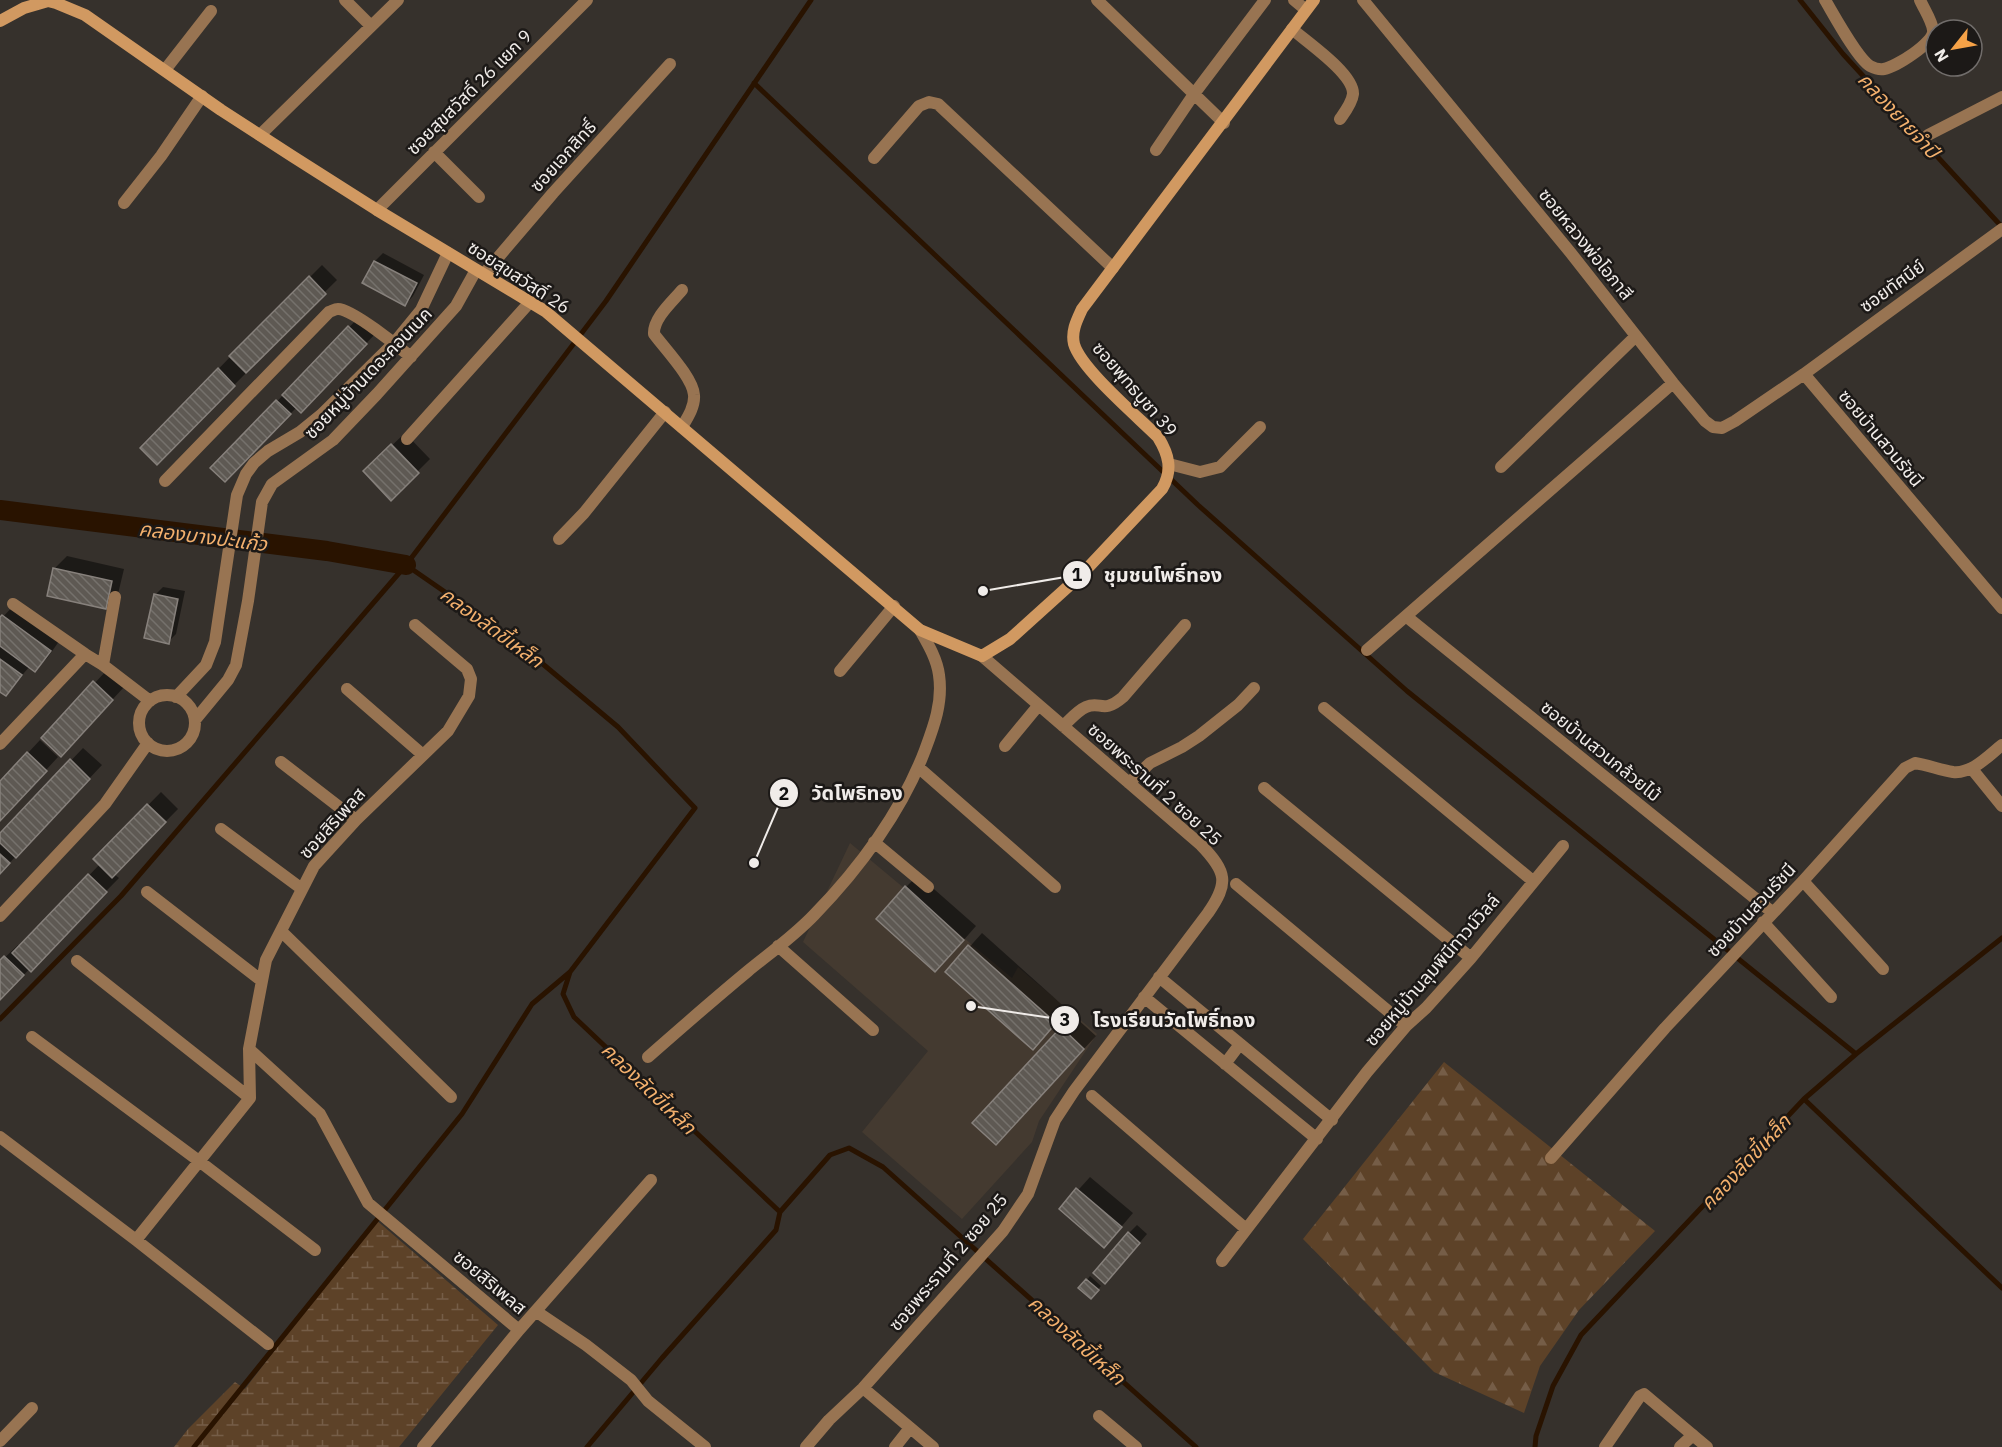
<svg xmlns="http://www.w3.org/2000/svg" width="2002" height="1447" viewBox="0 0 2002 1447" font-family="'IBM Plex Sans','Noto Sans Thai',sans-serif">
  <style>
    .built { fill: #443a30 }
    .forest { fill: url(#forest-firs) }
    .wetland { fill: url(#wetland-marsh) }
    .shadow { fill: #0007 }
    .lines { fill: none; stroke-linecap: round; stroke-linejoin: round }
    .stream { stroke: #291300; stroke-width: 5 }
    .canal { stroke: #291300; stroke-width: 20 }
    .building { fill: url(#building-back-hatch); stroke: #87817c; stroke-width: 1.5 }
    .street { stroke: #987452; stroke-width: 12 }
    .secondary { stroke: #d19961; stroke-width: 12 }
    .labels { text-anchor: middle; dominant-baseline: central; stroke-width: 5; stroke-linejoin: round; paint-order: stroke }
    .street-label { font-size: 18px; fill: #f0ece9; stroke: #1c1917 }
    .water-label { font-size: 20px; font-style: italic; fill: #f3b06d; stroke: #1c1917 }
    .leader { fill: none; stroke: #f0ece9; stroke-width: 2 }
    .callout-dot { fill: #f0ece9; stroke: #1c1917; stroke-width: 2 }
    .mark-label { font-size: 18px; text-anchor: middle; font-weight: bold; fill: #111 }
    .callout-label { font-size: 20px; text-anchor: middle; font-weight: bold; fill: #f0ece9; stroke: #1c1917; stroke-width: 5; stroke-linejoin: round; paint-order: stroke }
  </style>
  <defs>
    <pattern id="forest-firs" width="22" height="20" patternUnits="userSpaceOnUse" patternTransform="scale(1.5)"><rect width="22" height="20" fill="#5d4228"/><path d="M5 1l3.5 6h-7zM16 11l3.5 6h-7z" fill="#755d47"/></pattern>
    <pattern id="wetland-marsh" width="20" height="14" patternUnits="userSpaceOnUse" patternTransform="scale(1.5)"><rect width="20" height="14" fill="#5d4228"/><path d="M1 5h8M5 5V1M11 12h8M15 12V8" fill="none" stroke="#755d47"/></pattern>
    <pattern id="building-back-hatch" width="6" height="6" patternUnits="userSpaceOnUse" patternTransform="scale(1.5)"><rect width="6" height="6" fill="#5e5953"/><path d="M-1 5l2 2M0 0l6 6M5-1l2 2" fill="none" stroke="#75716c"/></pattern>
  </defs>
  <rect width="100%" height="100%" fill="#36312c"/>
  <path class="built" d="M850,843L1012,978L1018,967L1097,1034L1039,1121L1032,1142L962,1219L862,1132L928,1051L803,942Z"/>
  <path class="forest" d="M1444,1062L1655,1231L1579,1310L1540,1366L1524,1413L1434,1372L1303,1239Z"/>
  <path class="wetland" d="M375,1219L498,1325L399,1447H174L188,1429L235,1382L245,1389Z"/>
  <path class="shadow" d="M383,253L424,275L413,296L405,305L375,261Z
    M322,265L337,280L245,371L247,372L157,463L142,448L231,356Z
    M362,314L379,330L301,411L297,407L225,480L212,468Z
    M405,433L430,459L391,498L365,471Z
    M67,556L124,569L118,594L106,607L54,569Z
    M163,587L185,591L176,634L168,642L155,595Z
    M16,603L62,637L48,657L35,670L30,666L6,694L0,690V620Z
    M107,670L125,686L73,742L43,738Z
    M40,740L58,757L0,820V783Z
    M83,748L102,765L0,873V835Z
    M161,792L178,809L114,874L119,878L0,999V962L18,945L20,947L100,864L95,859Z
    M918,875L976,926L948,958L906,887Z
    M982,933L1068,1010L1045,1035L947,972Z
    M1074,1016L1096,1036L1008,1130L1062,1028Z
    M1090,1177L1133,1213L1116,1233L1061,1209Z
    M1137,1225L1147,1234L1113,1274L1129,1233Z
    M1090,1276L1101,1286L1091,1297L1087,1280Z"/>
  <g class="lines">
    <path class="stream" d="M1800,0L1843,54L2002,227
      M754,83L1198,505L1407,691L1856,1054
      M406,565L513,639L618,727L695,808L570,972L563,994L574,1017L780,1212L830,1155L849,1148L883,1167L1196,1447
      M0,1019L121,896L406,565L606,301L811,0
      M1804,1099L1856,1054L2002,938
      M194,1447L462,1114L532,1004L570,972
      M587,1447L662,1358L776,1230L780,1212
      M1535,1447L1536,1436L1553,1386L1581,1335L1804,1099L2002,1288"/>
    <path class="canal" d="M0,510L327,551L406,565"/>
  </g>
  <path class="building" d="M374,261L417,283L405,306L362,283Z
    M309,276L326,294L246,373L229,356Z
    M348,326L367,344L301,413L282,395Z
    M218,368L235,386L157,465L140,448Z
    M276,400L291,414L225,482L210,468Z
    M391,444L419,473L391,501L363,471Z
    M53,568L112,581L106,609L47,596Z
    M154,594L178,599L169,644L144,638Z
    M2,615L51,651L35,672L0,646V617Z
    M0,659L22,675L6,696L0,692Z
    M93,681L113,700L61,757L41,738Z
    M27,752L47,771L0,821V781Z
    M70,759L90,779L16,858L0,843V833Z
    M147,804L166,822L112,878L93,859Z
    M0,854L10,863L0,874Z
    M88,874L107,892L31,972L12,953Z
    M905,886L964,940L935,972L876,919Z
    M968,945L1056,1023L1033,1050L945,972Z
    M4,956L24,975L0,1000V960Z
    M1061,1027L1084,1049L996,1145L972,1123Z
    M1076,1188L1122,1227L1104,1248L1059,1209Z
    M1128,1232L1140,1243L1105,1284L1093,1273Z
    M1086,1279L1099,1290L1091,1299L1078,1288Z"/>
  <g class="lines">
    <path class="street" d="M345,0L371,26
      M1097,0L1224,123
      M1294,0L1306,10
      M1363,0L1570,252L1673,383L1705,421L1713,427L1722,428L1735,421L1804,374L2002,229
      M1825,0C1834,15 1857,58 1870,66C1874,68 1879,70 1884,69C1895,67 1935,43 1933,30C1932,21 1924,9 1920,0
      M1292,29C1307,42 1354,74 1353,94C1352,103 1345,112 1340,119
      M165,70L211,11
      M260,135L398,0
      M1928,135L2002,97
      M1156,150L1194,94L1265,0
      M434,152L479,197
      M874,158L919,106L929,102L938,104L1113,268
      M124,203L161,156L202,96
      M377,210L587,0
      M484,274L553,193L670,64
      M682,290C673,301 653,318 654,334C665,349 693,378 694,395C695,406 688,417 682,427
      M1804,374L2002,608
      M407,439L530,302
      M1169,464L1200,472L1220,467L1260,427
      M1501,467L1636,336
      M165,481L329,312C332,311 335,309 338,309C352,309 399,347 411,357
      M559,539L584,513L665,412
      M13,604L85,654
      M1407,617L1772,912
      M1367,650L1673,383
      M103,665L115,597
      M840,671L894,606
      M347,689L423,755
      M139 723a28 28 0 1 1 56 0a28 28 0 1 1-56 0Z
      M176,697L206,665L215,642L237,495L246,474L254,463L268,451L300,432L321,415L394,343L421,310L448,253
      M1324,708L1533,881
      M195,720L228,680L236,665L248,601L262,502L272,484L333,440L377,394L456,306L476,270
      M1063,726C1070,720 1077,711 1086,707C1101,700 1102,715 1123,697L1185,625
      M0,744L85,654L103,665L150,701
      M1005,746L1038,706
      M281,762L356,820
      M918,767L1055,887
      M1972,769L2002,806
      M1129,783L1150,763L1182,747L1199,736L1238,705L1254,688
      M1264,788L1471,958
      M221,829L302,889
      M874,842L928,887
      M1803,881L1883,969
      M1236,884L1406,1026
      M147,892L262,981
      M0,916L105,804L148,743
      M1763,922L1831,997
      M281,931L451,1097
      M778,946L873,1030
      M77,961L250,1098
      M1159,977L1332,1120
      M1144,997L1317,1139
      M32,1037L199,1161L315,1250
      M249,1049L320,1114L368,1203L519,1330
      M648,1057C681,1028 714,999 748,971C770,953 794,936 814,915C859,869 902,811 925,750C934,726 943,702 939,675C937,659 928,644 920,630
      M1225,1064L1240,1044
      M1092,1096L1246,1229
      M0,1137L136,1240L268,1344
      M1551,1158L1665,1028L1803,881L1905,768L1915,763C1928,765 1940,770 1953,772C1972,774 1988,756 2002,745
      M136,1240L250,1098L249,1049L266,960L314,866L356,820L448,731L469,696L471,679L467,669L415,625
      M1222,1261L1367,1072L1406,1026L1426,1008L1471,958L1563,846
      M537,1312L586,1345L631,1380L648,1401L705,1447
      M863,1388L933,1447
      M1099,1416L1136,1447
      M0,1441L32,1408
      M423,1447L519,1330L651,1180
      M806,1447L829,1420L863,1388L1003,1231L1028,1194L1055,1120L1074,1091L1208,913C1229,883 1227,872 1201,845L982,656
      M895,1447L910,1428
      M1605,1447L1640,1396L1644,1394L1707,1447
      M1680,1447L1693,1435"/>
    <path class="secondary" d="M0,21L24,8L48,1L56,3L85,15L221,110L292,156L377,210L545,311L920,630L982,656L1010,639L1082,574L1162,489C1173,470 1169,455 1158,437C1138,417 1081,369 1074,344C1071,331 1077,320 1082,309L1314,0"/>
  </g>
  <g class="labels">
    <g class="street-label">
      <text transform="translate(469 92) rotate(-45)">ซอยสุขสวัสดิ์ 26 แยก 9</text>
      <text transform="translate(563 156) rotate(-48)">ซอยเอกสิทธิ์</text>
      <text transform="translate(1586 244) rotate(51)">ซอยหลวงพ่อโอภาสี</text>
      <text transform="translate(519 277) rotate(33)">ซอยสุขสวัสดิ์ 26</text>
      <text transform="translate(1892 286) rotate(-36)">ซอยทัศนีย์</text>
      <text transform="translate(368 373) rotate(-46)">ซอยหมู่บ้านเดอะคอนเนค</text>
      <text transform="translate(1135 389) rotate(49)">ซอยพุทธบูชา 39</text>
      <text transform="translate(1881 438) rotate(50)">ซอยบ้านสวนรัชนี</text>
      <text transform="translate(1601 751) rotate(39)">ซอยบ้านสวนกล้วยไม้</text>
      <text transform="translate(1155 784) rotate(42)">ซอยพระรามที่ 2 ซอย 25</text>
      <text transform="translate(332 823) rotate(-48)">ซอยสิริเพลส</text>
      <text transform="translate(1751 910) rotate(-47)">ซอยบ้านสวนรัชนี</text>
      <text transform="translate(1432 970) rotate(-49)">ซอยหมู่บ้านลุมพินีทาวน์วิลล์</text>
      <text transform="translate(948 1262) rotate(-50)">ซอยพระรามที่ 2 ซอย 25</text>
      <text transform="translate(490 1282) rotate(40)">ซอยสิริเพลส</text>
    </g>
    <g class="water-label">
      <text transform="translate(1899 115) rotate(47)">คลองยายจำปี</text>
      <text transform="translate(203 536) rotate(7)">คลองบางปะแก้ว</text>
      <text transform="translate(492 627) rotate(36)">คลองลัดขี้เหล็ก</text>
      <text transform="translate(649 1088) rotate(44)">คลองลัดขี้เหล็ก</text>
      <text transform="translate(1745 1162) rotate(-47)">คลองลัดขี้เหล็ก</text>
      <text transform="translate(1077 1340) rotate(42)">คลองลัดขี้เหล็ก</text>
    </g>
  </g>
  <path class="leader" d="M983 591L1077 575M754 863L784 793M971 1006L1065 1020"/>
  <g class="callout-dot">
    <circle cx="983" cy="591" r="6"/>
    <circle cx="754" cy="863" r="6"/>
    <circle cx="971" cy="1006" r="6"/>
    <circle cx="1077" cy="575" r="15"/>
    <circle cx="784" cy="793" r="15"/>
    <circle cx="1065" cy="1020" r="15"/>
  </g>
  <g class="mark-label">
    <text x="1077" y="581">1</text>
    <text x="784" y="800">2</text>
    <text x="1065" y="1026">3</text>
  </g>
  <g class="callout-label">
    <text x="1163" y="582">ชุมชนโพธิ์ทอง</text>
    <text x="857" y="800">วัดโพธิทอง</text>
    <text x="1174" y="1027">โรงเรียนวัดโพธิ์ทอง</text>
  </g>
  <g transform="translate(1954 48) rotate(239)"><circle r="28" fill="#1c1917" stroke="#716d6b" stroke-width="1.5"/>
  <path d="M0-4.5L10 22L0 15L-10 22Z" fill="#f6a247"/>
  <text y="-9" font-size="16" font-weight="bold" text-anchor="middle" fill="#f0ece9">N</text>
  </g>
</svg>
